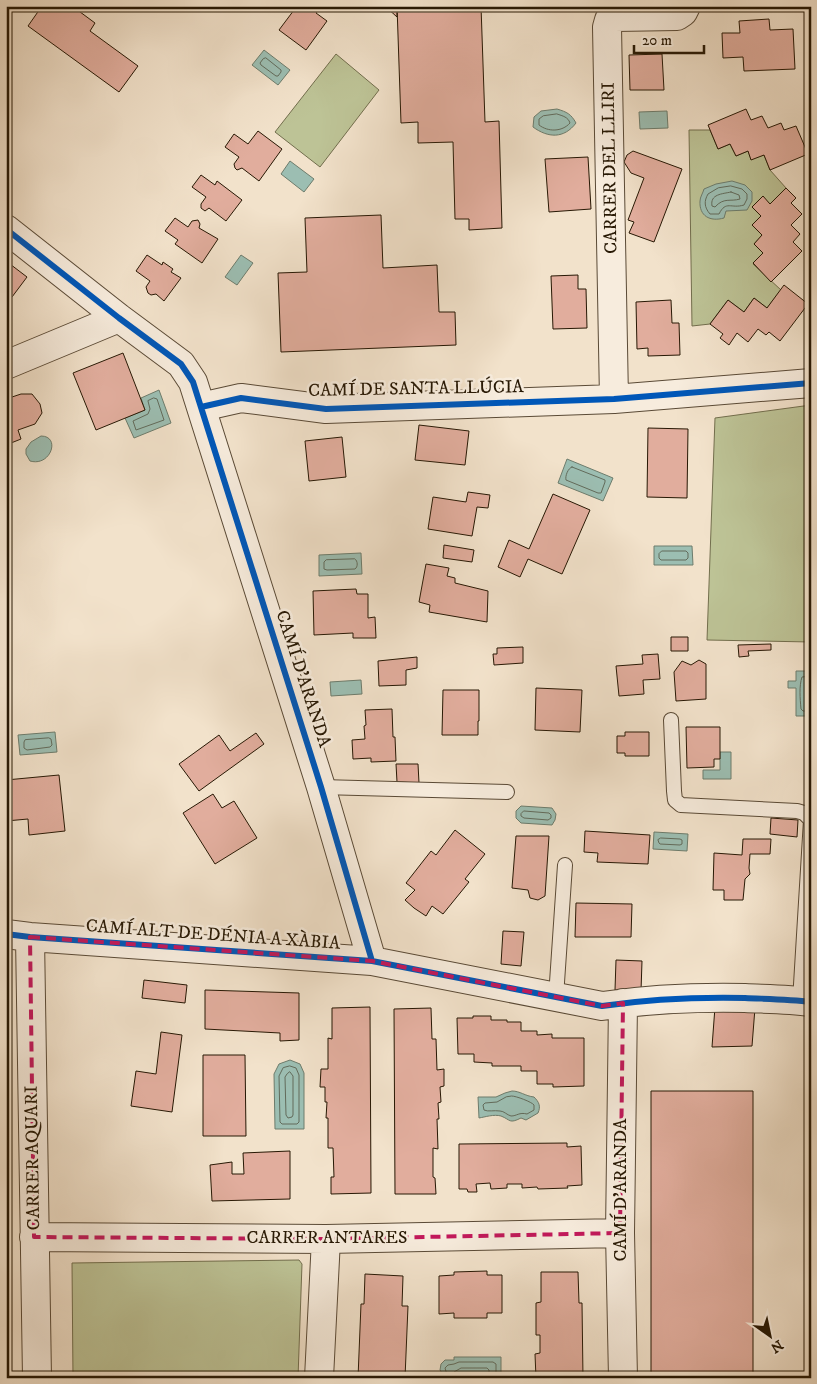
<svg xmlns="http://www.w3.org/2000/svg" width="817" height="1384" viewBox="0 0 817 1384" font-family="'IM FELL DW Pica',serif">
  <style>
    .green { fill: #bdc396; stroke: #726e4d }
    .water { fill: #9cbeb2; stroke: #6d7c6c }
    .lines { fill: none; stroke-linecap: round; stroke-linejoin: round }
    .shore { stroke: #626b5b; stroke-width: 1 }
    .building { fill: #e1ad9d; stroke: #271804 }
    .lane-casing { stroke: #5a4a36; stroke-width: 16 }
    .street-casing { stroke: #5a4a36; stroke-width: 30 }
    .lane { stroke: #f7ecdd; stroke-width: 14 }
    .street { stroke: #f7ecdd; stroke-width: 28 }
    .cycleway-casing { stroke: #f7ecdd; stroke-width: 9 }
    .cycleway { stroke: #0057b8; stroke-width: 6 }
    .marked { fill: none; stroke: #c2185b; stroke-width: 4; stroke-dasharray: 10 6; stroke-linejoin: round }
    .labels { text-anchor: middle; dominant-baseline: central; stroke-width: 5; stroke-linejoin: round; paint-order: stroke }
    .street-label { font-size: 18px; fill: #271804; stroke: #f7ecdd }
  </style>
  <rect width="100%" height="100%" fill="#f2e2cb"/>
  <filter id="stains"><feTurbulence type="fractalNoise" baseFrequency=".004" numOctaves="4"/><feColorMatrix values="0 0 0 0 .2 0 0 0 0 .09 0 0 0 0 .02 0 0 0 .5 -.17"/></filter>
  <radialGradient id="worn" r=".72"><stop offset=".6" stop-color="#630" stop-opacity="0"/><stop offset="1" stop-color="#630" stop-opacity=".3"/></radialGradient>
  <path class="green" d="M336,54L379,90L320,167L275,132Z
    M689,130H710L718,149L730,144L736,156L748,151L751,159L764,155L770,170L786,188L770,204L763,197L761,216L752,225L762,235L754,244L763,253L753,264L781,290L767,308L754,298L744,312L728,300L710,324L692,326Z
    M811,405V642L707,640L715,418Z
    M299,1260L302,1264L298,1378H73L72,1263Z"/>
  <path class="water" d="M264,50L290,70L278,85L252,65Z
    M557,109C567,112 571,114 576,123C564,139 548,138 533,127L534,117L541,111Z
    M667,111L668,128L640,129L639,112Z
    M290,161L314,179L304,192L281,174Z
    M732,181L745,185L752,192V201L747,210L726,211L724,218C710,222 699,216 700,201C700,197 703,193 704,189L716,184Z
    M241,255L253,263L237,285L225,277Z
    M159,390L171,423L134,438L125,418L145,410L141,398Z
    M41,436C61,436 51,467 30,461L26,454V449L31,442Z
    M567,459L613,478L603,501L558,483Z
    M654,546H692L693,565H654Z
    M361,553L362,574L319,576V555Z
    M796,671H811V716H796V688H788V681H796Z
    M361,680L362,694L331,696L330,682Z
    M55,732L57,752L20,755L18,735Z
    M720,752H731V779H703V770H720Z
    M521,806L552,808L556,814L555,820L552,825L521,823L516,818V811Z
    M654,832L688,834L687,851L653,849Z
    M290,1060L300,1064L304,1073V1129H275L274,1074L279,1064Z
    M512,1091C520,1091 525,1096 534,1097C539,1102 541,1106 538,1113L526,1120L521,1118C509,1124 511,1120 501,1116C494,1114 485,1117 479,1118L478,1097H496L505,1093Z
    M454,1357H501V1378H445L440,1370L441,1364L445,1360H454Z"/>
  <g class="lines">
    <path class="shore" d="M266,58L281,70V72L278,76H276L261,65L260,63L263,59Z
      M557,114C563,116 568,117 570,123C562,132 548,132 539,125V119L543,116Z
      M731,186L742,189L747,194V199L744,205C731,209 726,200 719,214H710C704,207 704,201 708,194L718,188Z
      M731,192L739,195L740,199C730,202 724,197 715,207L712,206C710,194 722,194 731,192Z
      M154,398L157,399L164,420L136,430L133,421L148,414L150,409L148,401Z
      M572,467L605,480V482L601,493H598L566,480C565,476 568,468 572,467Z
      M662,551H686L688,553V558L686,560H661L659,558V554Z
      M355,559C358,561 358,567 355,569L327,570L324,569V562L326,560Z
      M811,676L802,677C799,686 800,698 801,709L803,711H811
      M49,738L51,739L52,745L50,747L27,750L24,748V742L25,740Z
      M524,811L549,813L551,815V818L548,820L524,818L521,816V814Z
      M661,838L680,839L682,840V844L680,845L660,844L659,843L658,840Z
      M290,1066L296,1068L299,1075V1122L297,1124H282L280,1122L279,1076L283,1068Z
      M290,1072L293,1076V1115L292,1117L288,1118L286,1115L285,1077L287,1074Z
      M512,1096C516,1096 532,1102 534,1105V1110L527,1114C519,1112 517,1116 511,1116C507,1115 504,1111 500,1111C494,1110 488,1112 484,1110L483,1105L485,1103L497,1102L506,1097Z
      M448,1378L445,1368L448,1365L454,1364L459,1362H493L496,1364V1378
      M454,1378V1372L461,1368H487L489,1370V1378"/>
  </g>
  <path class="building" d="M42,6H72L95,23L90,31L138,66L119,92L28,26Z
    M297,6H321L316,13L327,21L306,50L279,30Z
    M385,6H397V17Z
    M397,6H481L485,122L499,121L502,228L469,230V219H455L453,142L418,143V122L401,123Z
    M769,19L770,30L793,29L795,69L744,71L743,57L723,58L722,33H740L739,21Z
    M662,54L664,90H630L629,55Z
    M746,109L751,120L762,116L768,128L781,123L784,130L796,126L808,154L770,170L764,155L751,160L748,151L736,156L730,144L718,149L708,125Z
    M258,131L282,149L259,181L242,168L237,170L235,168L234,164L239,157L225,147L234,134L248,144Z
    M633,151L682,169L654,242L629,233L634,222L628,220L644,178L631,173L624,162L627,155Z
    M588,157L591,209L549,212L545,159Z
    M201,175L215,185L217,181L242,200L226,221L209,208L205,211L201,208V204L206,197L192,187Z
    M786,188L796,198L791,203L802,214L791,225L800,234L793,242L802,251L771,282L753,263L763,253L754,244L762,235L752,225L761,216L752,207L763,196L770,204Z
    M381,215L383,268L437,265L439,312H455L456,345L281,352L278,273L307,272L305,218Z
    M175,218L188,227L192,221L198,220L200,224L199,228L218,239L202,263L175,244L178,240L165,231Z
    M147,255L162,265L163,262L173,269L171,272L181,278L164,301L156,294L151,295L148,293L146,287L150,281L136,271Z
    M6,261L27,277L12,297L6,294Z
    M578,275V289H586L587,328L553,329L551,276Z
    M784,285L808,304L780,341L769,332L766,335L758,329L748,342L737,333L729,345L720,338L723,334L710,324L728,300L744,312L754,298L767,308Z
    M671,300L672,323H679L680,355L648,356V348L637,349L636,302Z
    M123,353L145,410L96,430L73,373Z
    M21,394H32L40,404L42,413L35,424L18,430L21,439L6,445V399Z
    M419,425L469,431L465,465L415,460Z
    M648,428L688,429L687,498L647,497Z
    M342,437L346,477L309,481L305,441Z
    M468,492L490,495L488,508L477,507L472,536L428,529L433,497L466,502Z
    M553,494L590,510L562,574L528,559L520,577L498,567L509,540L529,549Z
    M444,545L474,550L472,562L443,558Z
    M426,564L449,568L447,576L455,578V583L488,591L487,622L429,612L430,605L419,602Z
    M356,589L357,594H368V618L375,617L376,638H353V633L314,635L313,591Z
    M671,637H688V651H671Z
    M771,644V650L748,651L749,656L739,657L738,645Z
    M523,647V663L494,665L493,654H497V648Z
    M658,654L660,679L643,680L644,694L619,696L616,666L643,664L642,655Z
    M417,657V668L406,670V685L379,686L378,661Z
    M699,660L706,664V699L676,701L674,672L682,661L691,665Z
    M536,688L582,690L580,732L535,730Z
    M443,690H479V721H478V735H442Z
    M392,709L393,737H395L396,761L371,762V758L353,759L352,740L365,739L364,726L366,725L365,710Z
    M686,727H720V759H714V767L687,768Z
    M625,732H649V756H625V753H617V736H625Z
    M256,733L264,744L199,791L179,764L219,735L230,751Z
    M396,764H418L419,783L397,782Z
    M59,775L65,831L29,835L28,819L6,821V780Z
    M213,794L222,808L234,801L257,838L215,864L183,813Z
    M771,818L798,820L797,837L770,834Z
    M455,830L485,854L465,879L469,882L443,914L432,906L426,916L414,908L405,900L415,890L406,883L431,851L436,855Z
    M585,831L650,835L648,864L597,862L598,853L584,852Z
    M516,836H549L545,896L538,900L530,898L528,890L512,888Z
    M743,839H771L770,854H750L749,868L750,874L745,879L743,900H724V890H713L714,853L742,855Z
    M576,903L632,904L631,937H575Z
    M503,931L524,932L521,966L501,964Z
    M616,960L642,961L641,991L615,990Z
    M144,980L187,985L185,1003L142,998Z
    M205,990L299,993V1040L280,1041V1033L205,1029Z
    M370,1007L371,1193L331,1194V1177H334L333,1148H328V1118H326L327,1102H325V1087H320L321,1069H328V1038L332,1039V1008Z
    M715,1007L755,1008L752,1046L712,1047Z
    M431,1008L432,1039H436L437,1070L444,1069V1086L440,1087L441,1102L438,1103L439,1119H437L438,1149L433,1148V1177L435,1178L436,1194H395L394,1009Z
    M473,1016H491V1020H507V1022H521V1031H537V1035L552,1034V1038H584V1086L553,1087V1084H537V1071H521V1066H492V1063L474,1062V1054H458L457,1018H473Z
    M161,1032L182,1035L172,1112L131,1106L136,1071L156,1074Z
    M203,1055H245L246,1136H203Z
    M651,1091H753V1378H651Z
    M567,1143V1147L581,1146L582,1185L567,1186L568,1188L538,1189L537,1187L522,1188V1184H507V1188L491,1189L490,1183L476,1184L477,1192H468L467,1189H459V1144Z
    M290,1151V1199L212,1201L210,1165L232,1162V1174H244L243,1153Z
    M487,1271V1275H502V1313H487V1318H454V1313L439,1314V1276L454,1275V1272Z
    M541,1272H578L579,1303H582L583,1378H536L535,1354L540,1353V1335H536V1303L541,1302Z
    M365,1274L403,1276L402,1306H408L405,1378H358L361,1304H364Z"/>
  <g class="lines">
    <g class="lane-casing">
      <path id="lane" d="M671,720L674,791L675,800L681,805L797,811L804,813L811,820L800,1001
        M321,787L507,792
        M556,997L565,865"/>
    </g>
    <g class="street-casing">
      <path id="street" d="M6,229L119,318L181,364L193,382L321,787L372,961
        M6,365L119,318
        M614,399L607,27L609,20L615,17L677,16L683,12L686,6
        M201,407L241,398L326,409L614,399L811,383
        M6,934L30,937L372,961L602,1006C650,999 697,997 745,998C767,999 789,999 811,1002
        M30,937L37,1378
        M623,1003L620,1233L623,1378
        M34,1237L326,1239L620,1233
        M319,1378L326,1239"/>
    </g>
    <use href="#lane" class="lane"/>
    <use href="#street" class="street"/>
    <g class="cycleway-casing">
      <path id="cycleway" d="M6,229L119,318L181,364L193,382L321,787L372,961
        M201,407L241,398L326,409L614,399L811,383
        M6,934L30,937L372,961L602,1006C650,999 697,997 745,998C767,999 789,999 811,1002"/>
    </g>
    <use href="#cycleway" class="cycleway"/>
  </g>
  <path class="marked" d="M30,937L372,961L602,1006L623,1003L620,1233L326,1239L34,1237Z"/>
  <g class="labels">
    <g class="street-label">
      <text transform="translate(610 168) rotate(-91)">CARRER DEL LLIRI</text>
      <text transform="translate(416 389) rotate(-1)">CAMÍ DE SANTA LLÚCIA</text>
      <text transform="translate(303 679) rotate(72)">CAMÍ D'ARANDA</text>
      <text transform="translate(213 935) rotate(4)">CAMÍ ALT DE DÉNIA A XÀBIA</text>
      <text transform="translate(33 1158) rotate(-91)">CARRER AQUARI</text>
      <text transform="translate(621 1190) rotate(-90)">CAMÍ D'ARANDA</text>
      <text x="327" y="1238">CARRER ANTARES</text>
    </g>
  </g>
  <rect width="817" height="1384" fill="none" stroke="#f2e2cb" stroke-width="25"/>
  <rect x="8" y="8" width="802" height="1369" fill="none" stroke="#271804" stroke-width="2.5"/>
  <rect x="12" y="12" width="792" height="1359" fill="none" stroke="#271804"/>
  <g transform="translate(770 1336) rotate(147)" stroke="#f7ecdd" stroke-width="4" paint-order="stroke">
  <path d="M0-4L9 19L0 12L-9 19Z" fill="#271804"/>
  <text y="-8" font-size="14" font-weight="bold" text-anchor="middle" fill="#271804">N</text>
  </g>
  <path d="M634 45v8h70v-8" fill="none" stroke="#271804" stroke-width="2.5"/>
  <text x="642" y="45" font-size="15" fill="#271804" stroke="#f7ecdd" stroke-width="4" paint-order="stroke">20 m</text>
  <rect width="100%" height="100%" filter="url(#stains)"/>
  <rect width="100%" height="100%" fill="url(#worn)"/>
</svg>
